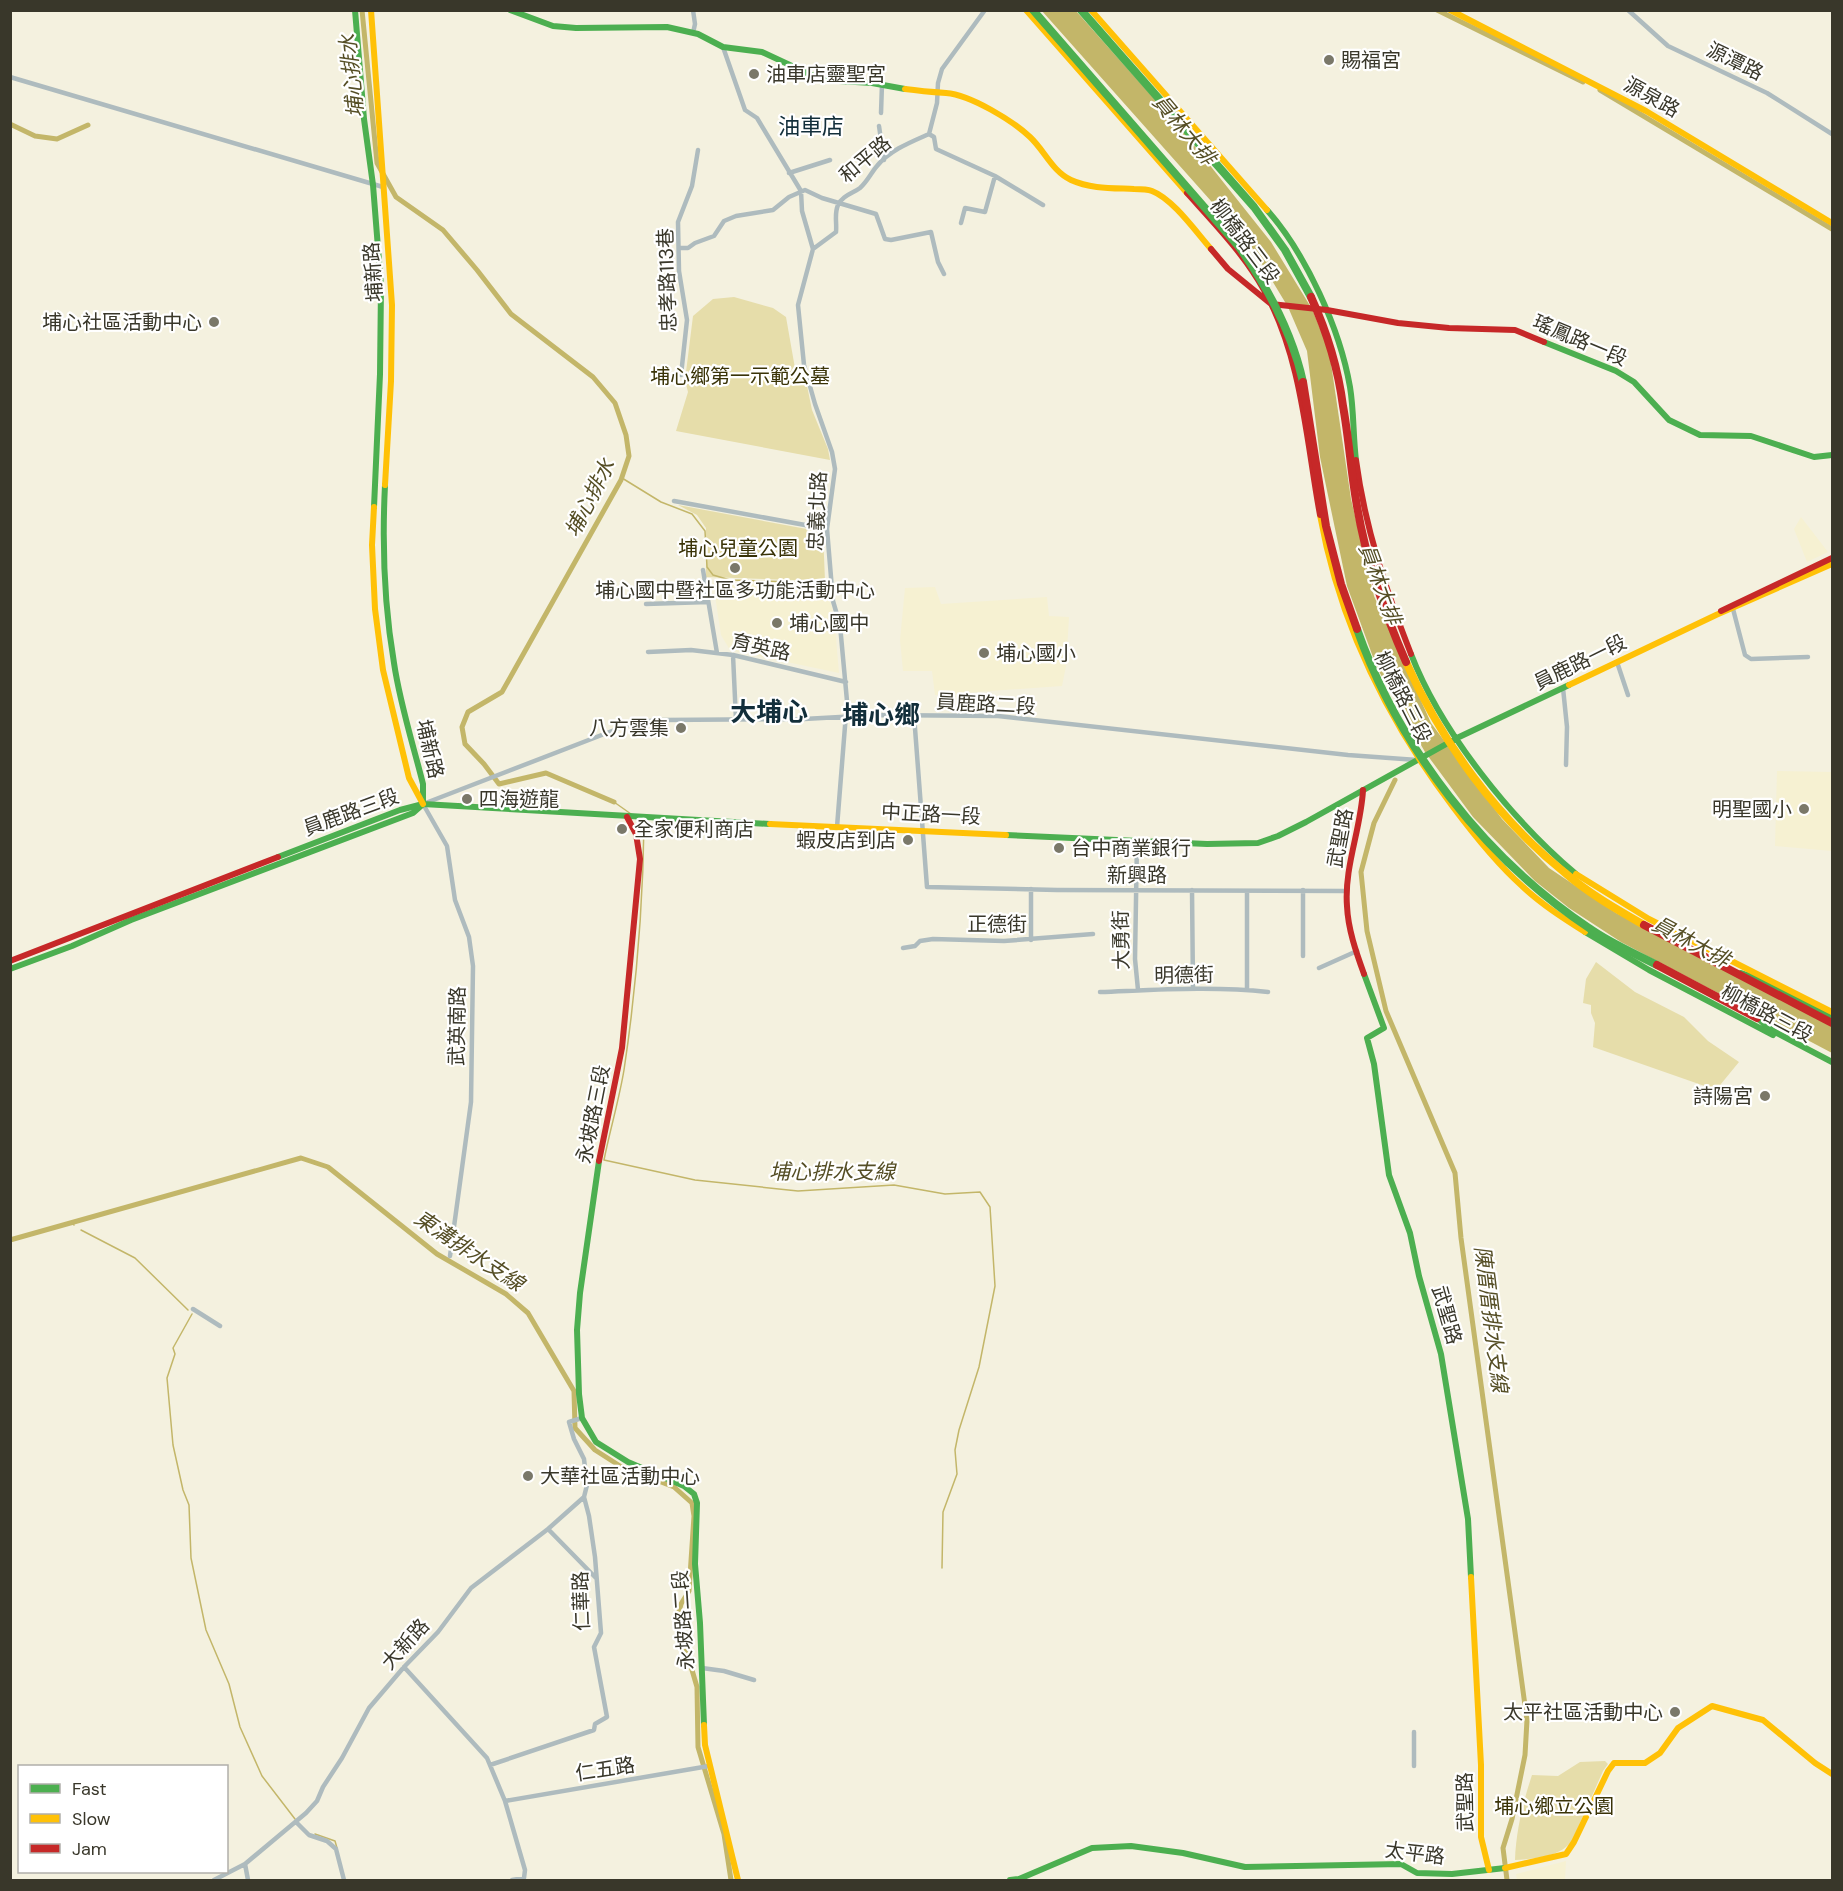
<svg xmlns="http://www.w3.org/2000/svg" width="1843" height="1891" viewBox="0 0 1843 1891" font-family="'DM Sans','Noto Sans TC',sans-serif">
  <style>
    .built { fill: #f6f1d2 }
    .green { fill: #e6ddaa }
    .water { fill: #c3b669 }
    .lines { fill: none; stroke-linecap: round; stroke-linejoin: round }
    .stream { stroke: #c3b669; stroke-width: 1.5 }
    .canal { stroke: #c3b669; stroke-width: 5 }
    .street { stroke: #aebbbe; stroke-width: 4.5 }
    .fast { stroke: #4caf50; stroke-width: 6 }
    .slow { stroke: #ffc107; stroke-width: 6 }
    .jam { stroke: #c62828; stroke-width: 6 }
    .fast-bridge { stroke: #4caf50; stroke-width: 8 }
    .slow-bridge { stroke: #ffc107; stroke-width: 8 }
    .jam-bridge { stroke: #c62828; stroke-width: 8 }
    .poi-dot { fill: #7a7869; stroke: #fff; stroke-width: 2 }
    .labels { text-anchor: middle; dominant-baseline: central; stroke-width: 4.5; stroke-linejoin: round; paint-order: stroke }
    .poi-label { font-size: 20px; fill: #39372a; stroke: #fff; text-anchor: start }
    .street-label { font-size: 20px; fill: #39372a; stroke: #fff }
    .park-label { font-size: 20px; fill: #3a3307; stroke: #fff }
    .water-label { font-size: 21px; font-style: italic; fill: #554e25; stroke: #fff }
    .quarter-label { font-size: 22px; fill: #122e3a; stroke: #fff }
    .district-label { font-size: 26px; font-weight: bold; fill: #122e3a; stroke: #fff }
  </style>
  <rect width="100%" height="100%" fill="#f4f1df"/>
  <path class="built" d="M1801,517L1828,552L1807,562L1794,529Z
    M713,583L826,586L834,615L839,673L730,650L721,635Z
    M935,587L941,604L1047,597L1049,616L1069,617L1066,666L1062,686L935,695L932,671H903L900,640L905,588Z
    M1777,771L1832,772V851L1775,846Z
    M1566,1861L1565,1880H1517L1516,1874Z"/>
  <path class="green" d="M734,297L773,308L786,317L796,374L806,381L812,410L828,449L830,460L676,431L688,392L685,380L693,316L713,299Z
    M678,505L823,532L825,581L706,577V528L697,515Z
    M1596,962L1635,992L1684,1017L1708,1041L1739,1062L1716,1090L1593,1047L1595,1023L1591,1013V1005L1583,1003L1586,979Z
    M1605,1761L1608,1764L1603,1771L1572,1841C1560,1857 1533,1859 1515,1860C1516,1831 1523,1802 1532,1775L1558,1776L1580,1762Z"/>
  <path class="water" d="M1042,11H1076L1181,129L1271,242L1312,309L1329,350L1351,499L1374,596L1431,723L1502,819L1549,868L1616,913L1832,1026V1053L1621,942L1569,908L1535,881L1473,817L1425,752L1377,668L1347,586L1320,457L1307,351L1288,307L1251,246Z"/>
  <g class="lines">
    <path class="stream" d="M622,478L661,502L692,514L705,531L707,567L713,575L730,580L825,583
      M614,802L631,814
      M640,820L644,824C643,905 636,990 624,1070C619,1100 610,1130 604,1160L695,1180L798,1191L894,1185L945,1194L980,1192L990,1207L995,1286L979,1367L959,1430L955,1450L957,1474L943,1512L942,1568
      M72,1223L74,1225
      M81,1230L135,1258L188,1310
      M192,1314L173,1348L175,1354L167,1378L173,1445L183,1490L189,1505L191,1558L206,1630L229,1684L240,1727L262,1776L295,1819
      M315,1834L335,1841L337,1848"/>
    <path class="canal" d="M362,10L377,163L396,197L443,230L477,270L511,314L593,377L615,403L626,435L629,456L621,480L502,692L468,712L462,727L465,744L484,764L499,784L546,773L614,802
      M1437,10L1583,82
      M1600,90L1832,229
      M10,124L35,136L57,139L88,125
      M1395,780L1374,823L1361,872L1367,931L1386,1011L1455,1173L1461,1238L1527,1720L1525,1755L1512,1819L1503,1848L1507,1880
      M10,1240L301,1158L328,1167L437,1254L506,1294L528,1313L574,1391L575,1428L595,1450L620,1466L674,1487L692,1503L694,1516L689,1591L681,1604L677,1619L697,1687L698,1747L724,1834L731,1880"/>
    <path class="street" d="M693,10L695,24L693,33
      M1628,10L1668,46L1767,93L1832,134
      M723,47L745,110L757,118L801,191L802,211L813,249L798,305L804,365L815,404L832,452L835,469L827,529L833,601L840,625L847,701L837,827
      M10,77L383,187
      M881,113L882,84
      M879,126L884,160
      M929,134L934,137L936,149L995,176L1043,205
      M789,173L830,160
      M961,223L965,208L985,212L995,176
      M680,248H688L695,243L714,236L724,221L736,216L773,210L789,197L805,190L822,198L876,214L885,239L891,240L931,232L938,262L944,274
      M813,249L836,232C837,222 834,214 838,205C843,195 852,194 860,188C867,182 871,173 877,166C890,150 911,142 929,134L937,103L938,83L942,69L985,10
      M681,375L687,320L679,271L678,222L692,186L698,150
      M674,501L827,529
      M703,570L717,653
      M646,604L708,602
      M1733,609L1745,655L1751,659L1808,657
      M648,652L691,650L733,655L846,682
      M733,655L736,720
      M1617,662L1628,695
      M1563,688L1567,727L1566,765
      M914,715L927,887L1057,890L1346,891
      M1137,841L1135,959L1138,990
      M1192,890L1193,989
      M1303,890V956
      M1247,891V990
      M1031,940V889
      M903,948L915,946L920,941L933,939L1004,941L1093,934
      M1319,968L1357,951
      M1100,992C1155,990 1213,986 1268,992
      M450,1256L471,1102L473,966L469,937L455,900L447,846L423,804L625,726L637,722L663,720L804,719L876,715L998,716L1348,755L1417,760
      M193,1309L220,1326
      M548,1529L596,1578
      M404,1667L487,1758L505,1801L525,1870L524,1878L512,1880
      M702,1668L724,1671L754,1680
      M1414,1732V1766
      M490,1765L594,1730L595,1724L607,1717L594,1647L601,1633L595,1557L589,1516L584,1497
      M505,1801L709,1766
      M296,1822L309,1835L327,1841L336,1849L344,1880
      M245,1864L248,1880
      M214,1880L245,1864L306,1813L317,1801L323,1787L342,1758L369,1708L404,1667L438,1632L471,1588L548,1529L584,1497L587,1485L584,1459L574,1439L569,1422L582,1418"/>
    <path class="fast" d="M355,10L364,119L373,185L381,286L380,374L374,507
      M510,10L553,26L576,28L667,27L698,34L723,47L762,52L822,80L872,83L905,89
      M1267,210C1306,254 1340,329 1350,387C1354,411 1353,436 1356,460
      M1544,342L1616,371L1634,382L1669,420L1700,435L1751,436L1814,457L1832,455
      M385,485C382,545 384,604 394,663C400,704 413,744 423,784V801
      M1411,654C1441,732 1512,820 1576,874
      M1006,835L1207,844L1258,843L1278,836L1306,822L1457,738L1569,685
      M278,857L400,810L423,804L770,824
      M1585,932L1649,970L1773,1035
      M10,969L72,946L131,920L413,813L422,805
      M1741,973L1756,978L1832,1017
      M1364,974L1384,1028L1367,1038L1374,1064L1389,1175L1410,1233L1419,1276L1441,1354L1468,1519L1471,1577
      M1757,1018L1773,1031L1832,1062
      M599,1161L580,1293L577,1330L579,1394L582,1418L596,1442L628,1462L684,1486L694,1494L697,1503L695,1564L700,1623L704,1725
      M1010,1880L1019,1879L1092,1848L1131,1846L1183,1853L1245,1867L1401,1864L1417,1873L1452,1874L1505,1868"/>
    <path class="slow" d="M371,10L392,305L391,381L385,485
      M1026,10L1187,193
      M1091,10L1267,210
      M1450,10L1646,111L1832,223
      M905,89C920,91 932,92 946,93C971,95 1013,121 1030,137C1045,151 1052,171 1071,180C1091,189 1113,188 1134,189C1140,189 1147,189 1152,191C1173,199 1196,232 1211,249
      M374,507L372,545L375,609L383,670L409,778L423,804
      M1320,515C1339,622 1388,721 1453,807C1474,835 1496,863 1522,886C1541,904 1563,918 1585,932
      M1569,685L1716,615L1832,564
      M770,824L1006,835
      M1576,874L1649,919L1832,1012
      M1471,1577L1481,1765V1837L1489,1870
      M704,1725L705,1745L738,1880
      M1505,1868L1566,1854L1574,1842L1608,1771L1614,1763H1645L1660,1753L1678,1728L1712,1706L1763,1720L1815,1763L1832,1774"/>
    <path class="jam" d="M1187,193C1214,223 1244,254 1264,290C1302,358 1306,439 1320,515
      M1211,249L1228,269L1271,304L1327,310L1398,323L1449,328L1515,330L1544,342
      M1356,460C1365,528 1386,590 1411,654
      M1721,611L1832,558
      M1363,790C1361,829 1344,867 1347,906C1348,929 1356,952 1364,974
      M10,961L278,857
      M599,1161L622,1048L640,859L636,834L627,817"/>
    <path class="fast-bridge" d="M1033,10L1239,247C1269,289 1292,332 1303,382
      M1081,10L1254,207L1285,250L1311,297
      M1357,629C1398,746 1485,859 1589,928C1610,943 1634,953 1657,965"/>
    <path class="slow-bridge" d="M1406,662C1441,741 1497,818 1564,872C1588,893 1616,909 1644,925"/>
    <path class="jam-bridge" d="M1311,297C1327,332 1338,368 1343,406C1349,439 1351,473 1357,506C1366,560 1384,612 1406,662
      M1303,382L1326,526L1341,584L1357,629
      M1644,925L1832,1023
      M1657,965L1757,1018"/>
  </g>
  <g class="poi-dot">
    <circle cx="1329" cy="60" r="6"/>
    <circle cx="754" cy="74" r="6"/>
    <circle cx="214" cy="322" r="6"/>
    <circle cx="735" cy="568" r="6"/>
    <circle cx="777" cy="623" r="6"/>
    <circle cx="984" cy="653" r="6"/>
    <circle cx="681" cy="728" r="6"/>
    <circle cx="467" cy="799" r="6"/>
    <circle cx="1804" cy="809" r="6"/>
    <circle cx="622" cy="829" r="6"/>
    <circle cx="908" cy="840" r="6"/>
    <circle cx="1059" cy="848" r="6"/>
    <circle cx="1765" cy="1096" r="6"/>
    <circle cx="528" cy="1476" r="6"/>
    <circle cx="1675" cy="1712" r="6"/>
  </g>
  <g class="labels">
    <g class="poi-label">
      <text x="1341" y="60">賜福宮</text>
      <text x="766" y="74">油車店靈聖宮</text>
      <text x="202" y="322" text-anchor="end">埔心社區活動中心</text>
      <text x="735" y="590" text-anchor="middle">埔心國中暨社區多功能活動中心</text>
      <text x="789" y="623">埔心國中</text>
      <text x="996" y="653">埔心國小</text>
      <text x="669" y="728" text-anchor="end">八方雲集</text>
      <text x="479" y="799">四海遊龍</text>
      <text x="1792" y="809" text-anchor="end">明聖國小</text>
      <text x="634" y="829">全家便利商店</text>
      <text x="896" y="840" text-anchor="end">蝦皮店到店</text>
      <text x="1071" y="848">台中商業銀行</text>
      <text x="1753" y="1096" text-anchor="end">詩陽宮</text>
      <text x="540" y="1476">大華社區活動中心</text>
      <text x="1663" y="1712" text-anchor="end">太平社區活動中心</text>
    </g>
    <g class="street-label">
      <text transform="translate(1735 61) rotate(26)">源潭路</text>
      <text transform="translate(1652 97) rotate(29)">源泉路</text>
      <text transform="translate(865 159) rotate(-40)">和平路</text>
      <text transform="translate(1245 241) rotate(53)">柳橋路三段</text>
      <text transform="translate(373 272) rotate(-94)">埔新路</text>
      <text transform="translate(667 280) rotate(-92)">忠孝路113巷</text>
      <text transform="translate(1580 340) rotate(23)">瑤鳳路一段</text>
      <text transform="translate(817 511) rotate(-87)">忠義北路</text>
      <text transform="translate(761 647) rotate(12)">育英路</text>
      <text transform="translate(1580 662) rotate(-26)">員鹿路一段</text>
      <text transform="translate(1403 697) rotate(63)">柳橋路三段</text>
      <text transform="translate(986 704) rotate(3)">員鹿路二段</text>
      <text transform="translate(430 749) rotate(77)">埔新路</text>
      <text transform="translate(351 812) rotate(-20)">員鹿路三段</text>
      <text transform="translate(931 814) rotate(3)">中正路一段</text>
      <text transform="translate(1340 838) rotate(-79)">武聖路</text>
      <text x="1137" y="875">新興路</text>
      <text x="997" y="924">正德街</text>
      <text transform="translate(1121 940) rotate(-91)">大勇街</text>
      <text transform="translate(1184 975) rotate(-1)">明德街</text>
      <text transform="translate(1767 1013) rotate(28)">柳橋路三段</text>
      <text transform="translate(457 1026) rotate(-89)">武英南路</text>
      <text transform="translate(593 1114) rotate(-79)">永坡路三段</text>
      <text transform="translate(1447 1315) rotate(74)">武聖路</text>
      <text transform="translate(581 1601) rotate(-92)">仁華路</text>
      <text transform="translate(683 1620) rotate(-94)">永坡路二段</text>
      <text transform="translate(405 1644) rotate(-48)">大新路</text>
      <text transform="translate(605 1769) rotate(-9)">仁五路</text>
      <text transform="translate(1465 1802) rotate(-91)">武聖路</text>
      <text transform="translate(1415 1853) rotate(7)">太平路</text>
    </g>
    <g class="park-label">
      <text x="740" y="376">埔心鄉第一示範公墓</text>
      <text x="738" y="548">埔心兒童公園</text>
      <text x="1554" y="1806">埔心鄉立公園</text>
    </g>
    <g class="water-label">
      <text transform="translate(352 76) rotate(-96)">埔心排水</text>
      <text transform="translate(1184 130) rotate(50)">員林大排</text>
      <text transform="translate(590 498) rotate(-63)">埔心排水</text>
      <text transform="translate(1380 584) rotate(70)">員林大排</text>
      <text transform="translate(1691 942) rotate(28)">員林大排</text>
      <text x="832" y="1172">埔心排水支線</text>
      <text transform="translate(469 1251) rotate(34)">東溝排水支線</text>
      <text transform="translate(1491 1319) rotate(83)">陳厝厝排水支線</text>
    </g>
    <g class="quarter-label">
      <text x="811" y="126">油車店</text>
    </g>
    <g class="district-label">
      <text x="769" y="712">大埔心</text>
      <text x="881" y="715">埔心鄉</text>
    </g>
  </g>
  <rect width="1843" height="1891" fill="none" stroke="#39372a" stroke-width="24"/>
  <rect x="18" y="1765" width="210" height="108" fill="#ffffff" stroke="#b0afaa" stroke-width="1.5"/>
  <rect x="30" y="1784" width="30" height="9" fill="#4caf50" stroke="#b0afaa" stroke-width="1.5"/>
  <text x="72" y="1795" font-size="18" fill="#39372a">Fast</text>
  <rect x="30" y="1814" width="30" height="9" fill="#ffc107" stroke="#b0afaa" stroke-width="1.5"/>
  <text x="72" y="1825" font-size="18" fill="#39372a">Slow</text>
  <rect x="30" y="1844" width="30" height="9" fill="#c62828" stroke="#b0afaa" stroke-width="1.5"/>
  <text x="72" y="1855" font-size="18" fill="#39372a">Jam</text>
</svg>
